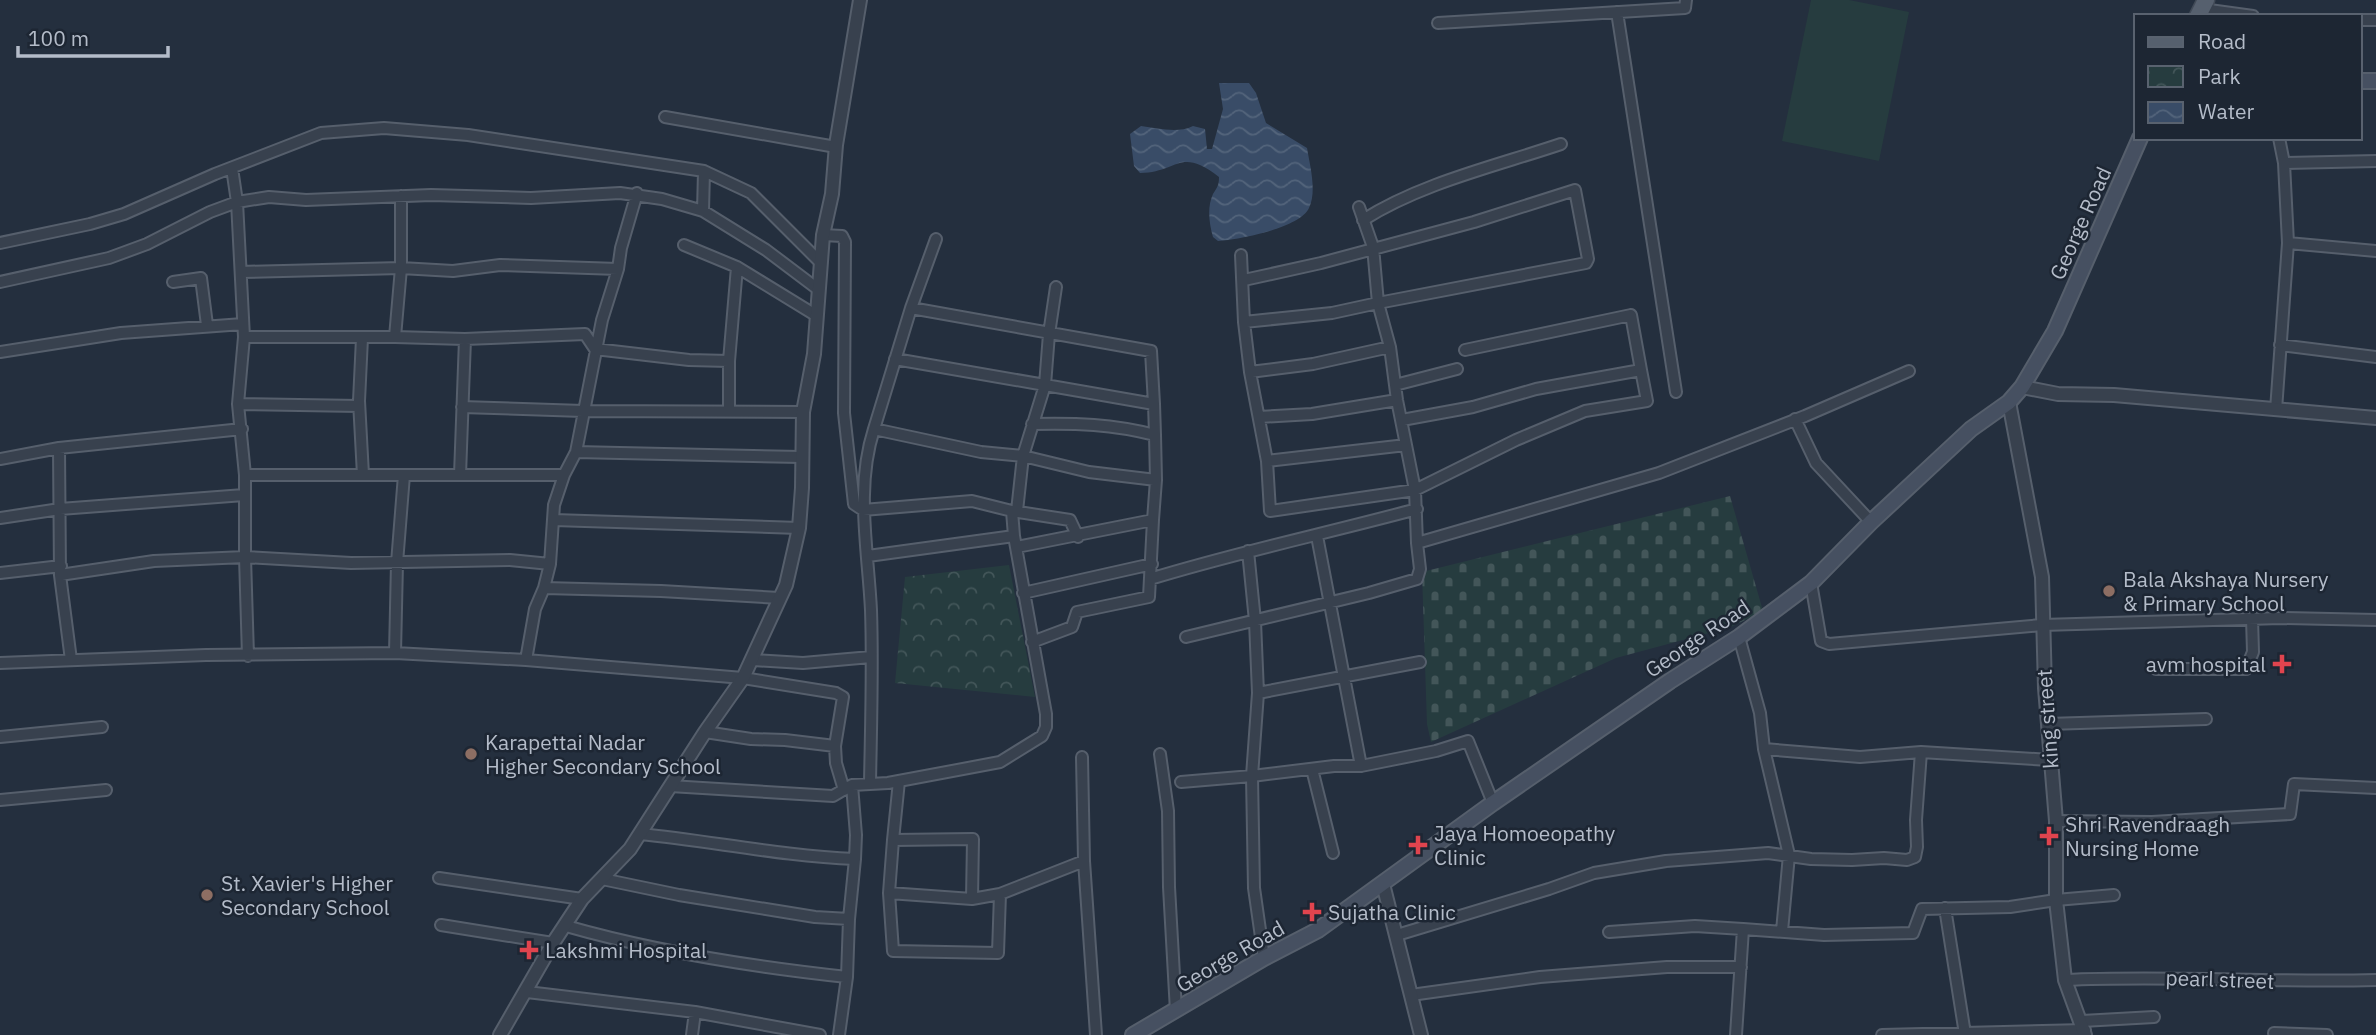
<svg xmlns="http://www.w3.org/2000/svg" width="2376" height="1035" viewBox="0 0 2376 1035" font-family="'IBM Plex Sans',sans-serif">
  <style>
    .cemetery { fill: url(#cemetery-stones) }
    .park { fill: url(#park-crowns) }
    .garden { fill: #263c3f }
    .water { fill: url(#water-waves) }
    .lines { fill: none; stroke-linecap: round; stroke-linejoin: round }
    .minor-casing { stroke: #565f6c; stroke-width: 14 }
    .tertiary-casing { stroke: #565f6c; stroke-width: 16 }
    .secondary-casing { stroke: #565f6c; stroke-width: 18 }
    .primary-casing { stroke: #414a57; stroke-width: 19 }
    .minor { stroke: #38414e; stroke-width: 10 }
    .tertiary { stroke: #38414e; stroke-width: 12 }
    .secondary { stroke: #465061; stroke-width: 14 }
    .primary { stroke: #56606e; stroke-width: 16 }
    .education-dot { fill: #8d6e63; stroke: #1d2633; stroke-width: 2.5 }
    .health-dot { fill: #e0444e; stroke: #1d2633; stroke-width: 2.5 }
    .labels { text-anchor: middle; dominant-baseline: central; stroke-width: 5; stroke-linejoin: round; paint-order: stroke }
    .street-label { font-size: 21px; fill: #b4bcc9; stroke: #1d2633 }
    .poi-label { font-size: 21px; fill: #b4bcc9; stroke: #1d2633; text-anchor: start }
  </style>
  <defs>
    <pattern id="cemetery-stones" width="16" height="16" patternUnits="userSpaceOnUse" patternTransform="scale(1.75)"><rect width="16" height="16" fill="#263c3f"/><path d="M2 7V4a2 2 0 0 1 4 0v3zM10 15v-3a2 2 0 0 1 4 0v3z" fill="#435659"/></pattern>
    <pattern id="park-crowns" width="20" height="18" patternUnits="userSpaceOnUse" patternTransform="scale(1.75)"><rect width="20" height="18" fill="#263c3f"/><path d="M2 6a3 3 0 1 1 6 0M12 15a3 3 0 1 1 6 0" fill="none" stroke="#435659"/></pattern>
    <pattern id="water-waves" width="16" height="10" patternUnits="userSpaceOnUse" patternTransform="scale(1.75)"><rect width="16" height="10" fill="#394c67"/><path d="M0 5q4-4 8 0t8 0" fill="none" stroke="#53647b"/></pattern>
  </defs>
  <rect width="100%" height="100%" fill="#242f3e"/>
  <path class="cemetery" d="M1730,496L1763,611L1731,627L1616,658L1431,742L1427,724L1422,572Z"/>
  <path class="park" d="M1009,565L1035,697L895,683L905,577Z"/>
  <path class="garden" d="M1811,0H1849L1909,12L1879,161L1782,141Z"/>
  <path class="water" d="M1219,83H1249L1256,93L1266,123L1307,148C1310,166 1317,191 1309,208C1300,228 1238,240 1218,241L1213,237C1209,223 1207,207 1213,194C1217,187 1219,186 1219,177C1179,146 1178,173 1140,173L1134,166L1130,134L1141,126C1158,128 1177,134 1193,126L1205,129L1207,149H1212L1223,109Z"/>
  <g class="lines">
    <g class="minor-casing">
      <path id="minor" d="M2202,9L2253,16
        M1617,12L1676,392
        M2360,20H2376
        M1438,23L1685,8L1686,0
        M665,117L836,147
        M2279,138L2284,163
        M2376,161L2284,163L2288,243L2376,251
        M401,196V268L395,337L465,339L585,334L595,349L689,360L729,361
        M703,211L704,171
        M1363,220C1421,183 1496,166 1561,144
        M823,235L842,236L845,242L844,413L854,504L863,510L972,501L1012,511L1070,520L1078,537
        M0,243L90,224L124,214L215,174L321,133L384,128L468,135L704,171L751,193L821,263
        M684,245L737,267L817,316
        M1241,255L1244,322L1250,372L1267,461L1270,511L1415,490L1516,440L1585,411L1647,401L1641,370
        M241,272L401,268L453,271L500,265L618,269
        M1244,280L1321,263L1474,222L1575,190L1588,259L1586,263L1378,303L1390,347L1397,400L1415,490L1417,543L1659,473L1805,416L1909,371
        M0,282L109,258L147,244L210,212L237,202L269,197L306,200L431,195L531,198L620,193L662,199L703,211L766,250L819,290
        M173,282L201,278L207,325
        M1056,287L1049,334L1045,385L1154,404L1155,435
        M911,308L1151,351L1154,404
        M1244,322L1332,313L1378,303L1373,247L1359,207
        M244,337H395
        M362,338L359,401L363,475
        M2280,345L2376,357
        M0,352L121,333L243,324
        M1250,372L1313,364L1390,347
        M1395,385L1457,369
        M238,404L359,406
        M462,407L583,411L803,412
        M2276,410L2288,243
        M729,411V361L737,267
        M1259,417L1312,414L1397,400
        M1795,419L1816,463L1871,522
        M1402,420L1473,407L1536,389L1641,370L1631,315L1465,350
        M874,429L911,308L936,239
        M576,452L801,457
        M0,459L59,448
        M1267,461L1406,445
        M245,475H564
        M460,475L465,339
        M1017,511L1023,456L1089,472L1156,480
        M0,518L60,509L244,495
        M554,520L799,528
        M1317,536L1361,766
        M1017,547L1153,520L1156,480L1155,435C1112,424 1076,423 1032,424
        M1248,551L1255,621L1258,693L1252,776L1254,888L1264,958
        M868,556L1014,536L1012,511
        M0,573L61,566
        M60,575L154,561L245,557V475L238,404L244,337L237,202L232,168
        M1150,579C1238,552 1328,533 1417,509
        M1811,583L1821,641L1829,644L2042,625L2281,618L2376,620
        M544,588L661,591L779,598
        M1023,593L1152,564
        M1186,637L1369,593L1417,579L1420,569L1417,543
        M1739,637L1760,713L1764,749L1789,855L1782,931
        M1032,642L1072,627L1077,612L1149,597L1153,520
        M395,653L397,563L404,475
        M248,656L245,557L351,563L510,560L550,564
        M71,660L60,575L59,448L242,429
        M526,660L535,609L544,588L550,564L554,505L564,475L576,452L602,320L618,269L621,248L637,193
        M753,660L803,663L871,657
        M0,663L206,655L395,653L526,660L743,678L836,693L843,697L835,746L836,763L844,790
        M2156,669H2246L2253,652L2252,618
        M1258,693L1420,662
        M2048,724L2206,719
        M705,732L751,739L785,740L835,746
        M0,737L102,727
        M1764,749L1860,757L1921,752
        M1160,754L1168,811L1169,887L1176,1011
        M1082,757L1084,861
        M1312,769L1333,853
        M1181,782L1252,776L1334,766H1361L1436,751L1468,741L1493,803
        M870,783C871,725 873,668 871,610C868,549 855,488 874,429L981,452L1023,456L1045,385L895,359
        M670,786L833,796L850,786
        M0,800L106,790
        M2056,821L2152,822L2290,814L2294,784L2376,788
        M640,834C711,841 782,856 855,859
        M893,840L899,781
        M439,878L582,899
        M602,879L679,895L815,917L849,919
        M889,893L972,899
        M1000,894L998,953L893,951L889,893L893,840L973,839L972,899L1000,894L1084,861L1096,1035
        M1945,908L1965,1034
        M441,925L553,943
        M566,926C657,952 754,967 847,977
        M1609,932L1695,926L1743,929
        M1397,935L1549,889L1594,873L1666,861L1768,853L1811,859L1852,860L1884,858L1907,860L1915,857L1917,847L1916,820L1921,752L2050,760
        M2065,980C2169,975 2272,983 2376,980
        M527,992L695,1012L820,1035
        M1411,995L1540,977L1667,967H1741
        M2082,1021L2154,1017
        M2274,1033L2327,1035
        M692,1035L695,1012
        M839,1035L847,977L849,919L855,859L856,835L852,785L888,783L1000,762L1042,736L1046,727V714L1014,536
        M1736,1035L1743,929L1824,935L1913,933L1922,909L2010,907L2056,900L2114,895
        M1882,1035L2085,1030"/>
    </g>
    <g class="tertiary-casing">
      <path id="tertiary" d="M2022,387L2058,394L2114,395L2376,418
        M2009,402L2042,577L2045,688L2056,821V900L2065,980L2085,1035
        M1383,884L1421,1035
        M500,1035L553,943L582,899L630,849L705,732L743,678L786,585L799,528L802,488L803,412L814,354L823,235L832,194L836,145L860,0"/>
    </g>
    <g class="secondary-casing">
      <path id="secondary" d="M2360,81H2376
        M1133,1035L1264,958L1318,930L1493,803L1670,681L1739,637L1811,583L1871,522L1971,429L2009,402L2022,387L2055,331L2140,138"/>
    </g>
    <g class="primary-casing">
      <path id="primary" d="M2198,16L2206,0"/>
    </g>
    <use href="#minor" class="minor"/>
    <use href="#tertiary" class="tertiary"/>
    <use href="#secondary" class="secondary"/>
    <use href="#primary" class="primary"/>
  </g>
  <g class="education-dot">
    <circle cx="2109" cy="591" r="7"/>
    <circle cx="471" cy="754" r="7"/>
    <circle cx="207" cy="895" r="7"/>
  </g>
  <g class="health-dot">
    <path d="M2278.5 653.5h7v7h7v7h-7v7h-7v-7h-7v-7h7z"/>
    <path d="M2045.5 825.5h7v7h7v7h-7v7h-7v-7h-7v-7h7z"/>
    <path d="M1414.5 834.5h7v7h7v7h-7v7h-7v-7h-7v-7h7z"/>
    <path d="M1308.5 901.5h7v7h7v7h-7v7h-7v-7h-7v-7h7z"/>
    <path d="M525.5 939.5h7v7h7v7h-7v7h-7v-7h-7v-7h7z"/>
  </g>
  <g class="labels">
    <g class="street-label">
      <text transform="translate(2080 223) rotate(-66)">George Road</text>
      <text transform="translate(1697 638) rotate(-34)">George Road</text>
      <text transform="translate(2047 719) rotate(-94)">king street</text>
      <text transform="translate(1230 956) rotate(-30)">George Road</text>
      <text transform="translate(2220 979) rotate(2)">pearl street</text>
    </g>
    <g class="poi-label">
      <text x="2123" y="579">Bala Akshaya Nursery<tspan x="2123" dy="24">&amp; Primary School</tspan></text>
      <text x="2266" y="664" text-anchor="end">avm hospital</text>
      <text x="485" y="742">Karapettai Nadar<tspan x="485" dy="24">Higher Secondary School</tspan></text>
      <text x="2065" y="824">Shri Ravendraagh<tspan x="2065" dy="24">Nursing Home</tspan></text>
      <text x="1434" y="833">Jaya Homoeopathy<tspan x="1434" dy="24">Clinic</tspan></text>
      <text x="221" y="883">St. Xavier's Higher<tspan x="221" dy="24">Secondary School</tspan></text>
      <text x="1328" y="912">Sujatha Clinic</text>
      <text x="545" y="950">Lakshmi Hospital</text>
    </g>
  </g>
  <rect x="2134" y="14" width="228" height="126" fill="#1d2633" stroke="#59626f" stroke-width="2"/>
  <rect x="2148" y="37" width="35" height="10" fill="#56606e" stroke="#59626f" stroke-width="2"/>
  <text x="2198" y="49" font-size="21" fill="#b4bcc9">Road</text>
  <rect x="2148" y="66" width="35" height="21" fill="url(#park-crowns)" stroke="#59626f" stroke-width="2"/>
  <text x="2198" y="84" font-size="21" fill="#b4bcc9">Park</text>
  <rect x="2148" y="102" width="35" height="21" fill="url(#water-waves)" stroke="#59626f" stroke-width="2"/>
  <text x="2198" y="119" font-size="21" fill="#b4bcc9">Water</text>
  <path d="M18 46v10h150v-10" fill="none" stroke="#b4bcc9" stroke-width="3.5"/>
  <text x="28" y="46" font-size="21" fill="#b4bcc9" stroke="#1d2633" stroke-width="5" paint-order="stroke">100 m</text>
</svg>
